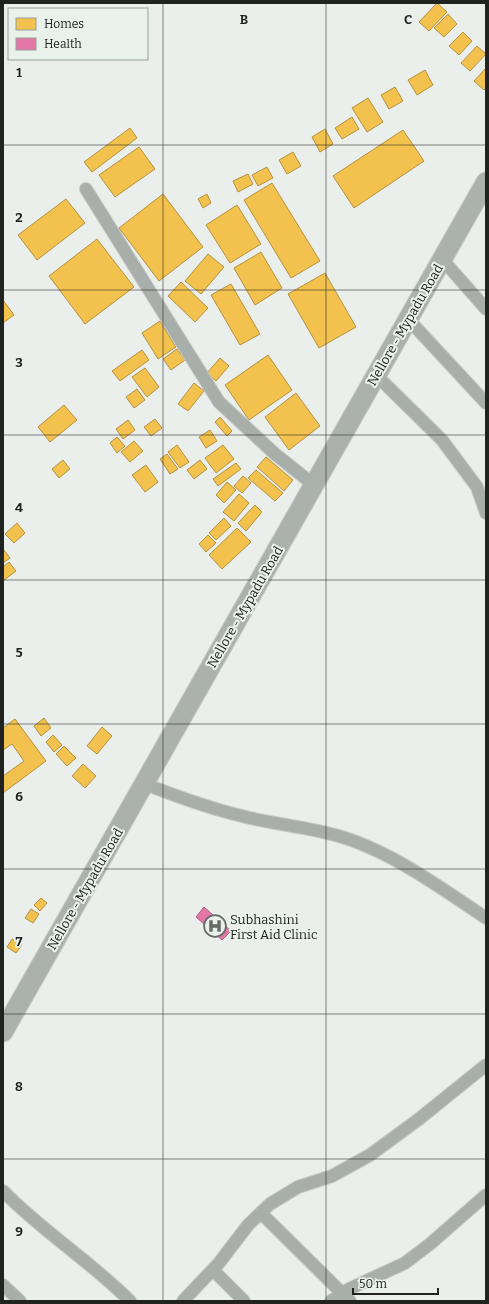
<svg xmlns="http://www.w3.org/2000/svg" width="489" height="1304" viewBox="0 0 489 1304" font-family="Bitter,serif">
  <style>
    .homes { fill: #f2c14e; stroke: #b39240 }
    .health { fill: #e377a8; stroke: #a95e80 }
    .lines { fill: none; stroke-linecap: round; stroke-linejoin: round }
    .minor-casing { stroke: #c7c9c7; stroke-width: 14 }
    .primary-casing { stroke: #c7c9c7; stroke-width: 21 }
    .minor { stroke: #a8aeaa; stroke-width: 12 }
    .primary { stroke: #aab2ab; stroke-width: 19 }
    .grid { fill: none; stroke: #212321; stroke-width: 1; stroke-opacity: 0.55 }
    .labels { text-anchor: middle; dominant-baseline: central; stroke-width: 4; stroke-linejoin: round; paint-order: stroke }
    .street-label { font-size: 13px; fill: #212321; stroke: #e9f1eb }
    .poi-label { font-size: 13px; fill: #212321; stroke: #e9f1eb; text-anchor: start }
    .grid-label { font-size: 13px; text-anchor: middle; font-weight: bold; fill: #212321; stroke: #e9f1eb; stroke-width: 4; stroke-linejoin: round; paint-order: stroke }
  </style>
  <rect width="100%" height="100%" fill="#ebefec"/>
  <path class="homes" d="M437,3L447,12L429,31L419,22Z
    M448,14L457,24L444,37L434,28Z
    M463,32L472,41L459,55L449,46Z
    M477,46L486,54L470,71L461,63Z
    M486,68V88L484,90L474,81Z
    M425,70L433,85L417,95L408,80Z
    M395,87L403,101L389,109L381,95Z
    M368,98L383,122L367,132L352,108Z
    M352,117L359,129L342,139L335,128Z
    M130,128L137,138L92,172L84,162Z
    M325,129L333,144L320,152L312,137Z
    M403,130L424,161L354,208L333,176Z
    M139,147L155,169L115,197L99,175Z
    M293,152L301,166L287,174L279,160Z
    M267,167L273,178L258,186L252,175Z
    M248,174L253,184L238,192L233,181Z
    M272,183L320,261L291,278L244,200Z
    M163,194L203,247L159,281L119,228Z
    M207,194L211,203L203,208L198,199Z
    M66,199L85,223L37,260L18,235Z
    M237,205L261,244L230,263L206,225Z
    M97,239L134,287L85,324L49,276Z
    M261,252L282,288L255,305L234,268Z
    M208,254L224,267L201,294L185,281Z
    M325,273L356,327L319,348L288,294Z
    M181,282L208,308L195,322L168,296Z
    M231,284L260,334L240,345L211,295Z
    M3,300L14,315L3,323Z
    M160,321L176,347L158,359L142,333Z
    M177,349L185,360L171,370L163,359Z
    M142,350L149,360L120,381L112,371Z
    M268,355L292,390L249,420L225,385Z
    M220,358L229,366L216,381L207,373Z
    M145,368L159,387L147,397L132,377Z
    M194,383L204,391L188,411L178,404Z
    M137,389L145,400L134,408L126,397Z
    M296,393L320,426L289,450L265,417Z
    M64,405L77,420L50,442L38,427Z
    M220,417L232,431L227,436L215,422Z
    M155,419L162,428L151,436L144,427Z
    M128,420L135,430L123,439L116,429Z
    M210,430L217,441L206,448L199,437Z
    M117,437L125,446L117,453L110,443Z
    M134,441L143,451L130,462L121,452Z
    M177,445L189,462L180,468L168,452Z
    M223,445L234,459L216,473L205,458Z
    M167,454L178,469L170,474L160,459Z
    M266,457L293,480L284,491L257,467Z
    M63,460L70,469L59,478L52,469Z
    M200,460L207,469L194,479L187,470Z
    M236,463L241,469L218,486L213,479Z
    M146,465L158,482L145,492L132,475Z
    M256,470L283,493L275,501L248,478Z
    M243,476L251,483L242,493L234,486Z
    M227,482L236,490L224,503L216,495Z
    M239,494L249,503L234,521L223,512Z
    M255,505L262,512L246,531L238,523Z
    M224,518L231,526L216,540L209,533Z
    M17,523L25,533L14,543L5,534Z
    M237,528L251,542L222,569L209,555Z
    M208,535L216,543L206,552L199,544Z
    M4,550L10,558L3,563V551Z
    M9,562L16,571L3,581V567Z
    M44,718L51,728L41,736L34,726Z
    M15,719L46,761L3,793V776L24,761L12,744L3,750V728Z
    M102,727L112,736L97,754L87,746Z
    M53,735L62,745L54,752L46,742Z
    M64,746L76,758L67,766L56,754Z
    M83,764L96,776L85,788L72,776Z
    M41,898L47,903L40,911L34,905Z
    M31,909L39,914L33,923L25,918Z
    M12,939L22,945L16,953L7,947Z"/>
  <path class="health" d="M204,907L231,931L222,940L196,917Z"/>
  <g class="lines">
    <g class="minor-casing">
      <path id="minor" d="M86,189L219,402L275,454L314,485
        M442,259L486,309
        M408,319L486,403
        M376,375L442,440L477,487L486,513
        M145,784C178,797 211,809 246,817C275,824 306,827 335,835C388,849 441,888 486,918
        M3,1191C42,1231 90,1261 130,1301
        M261,1213L350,1301
        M213,1270L244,1301
        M3,1285L20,1301
        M183,1301L219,1263L248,1225L270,1204L298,1187L332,1176L370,1155L419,1119L486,1065
        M331,1301L349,1289L405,1263L430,1244L486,1195"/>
    </g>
    <g class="primary-casing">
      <path id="primary" d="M3,1032L486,182"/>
    </g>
    <use href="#minor" class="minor"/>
    <use href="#primary" class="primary"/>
  </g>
  <path class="grid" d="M163,3V1301M326,3V1301M3,145H486M3,290H486M3,435H486M3,580H486M3,724H486M3,869H486M3,1014H486M3,1159H486"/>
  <defs>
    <g id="hospital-ring" transform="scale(1.15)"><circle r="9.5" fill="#e9f1eb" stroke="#686a68" stroke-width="1.5"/><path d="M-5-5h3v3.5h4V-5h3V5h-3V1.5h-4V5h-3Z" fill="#686a68"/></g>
  </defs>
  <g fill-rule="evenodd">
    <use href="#hospital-ring" x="215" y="926"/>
  </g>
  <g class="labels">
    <g class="street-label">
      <text transform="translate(405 325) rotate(-60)">Nellore - Mypadu Road</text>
      <text transform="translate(245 607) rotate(-60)">Nellore - Mypadu Road</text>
      <text transform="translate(85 889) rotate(-60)">Nellore - Mypadu Road</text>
    </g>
    <g class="poi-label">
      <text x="230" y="919">Subhashini<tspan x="230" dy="15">First Aid Clinic</tspan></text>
    </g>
  </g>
  <g class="grid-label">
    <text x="244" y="24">B</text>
    <text x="408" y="24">C</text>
    <text x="19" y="77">1</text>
    <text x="19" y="222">2</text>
    <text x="19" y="367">3</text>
    <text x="19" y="512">4</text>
    <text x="19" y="657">5</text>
    <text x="19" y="801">6</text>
    <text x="19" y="946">7</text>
    <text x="19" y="1091">8</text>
    <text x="19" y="1236">9</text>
  </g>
  <rect width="489" height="1304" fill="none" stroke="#212321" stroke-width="8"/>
  <rect x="8" y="8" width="140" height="52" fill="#e9f1eb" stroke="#999f9a"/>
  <rect x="16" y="18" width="20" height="12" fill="#f2c14e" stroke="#999f9a"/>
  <text x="44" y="28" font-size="12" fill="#212321">Homes</text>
  <rect x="16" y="38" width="20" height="12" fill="#e377a8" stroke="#999f9a"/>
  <text x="44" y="48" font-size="12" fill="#212321">Health</text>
  <path d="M353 1288v6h85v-6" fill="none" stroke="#212321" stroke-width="2"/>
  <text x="359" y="1288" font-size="12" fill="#212321" stroke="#e9f1eb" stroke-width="3" paint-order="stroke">50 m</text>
</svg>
